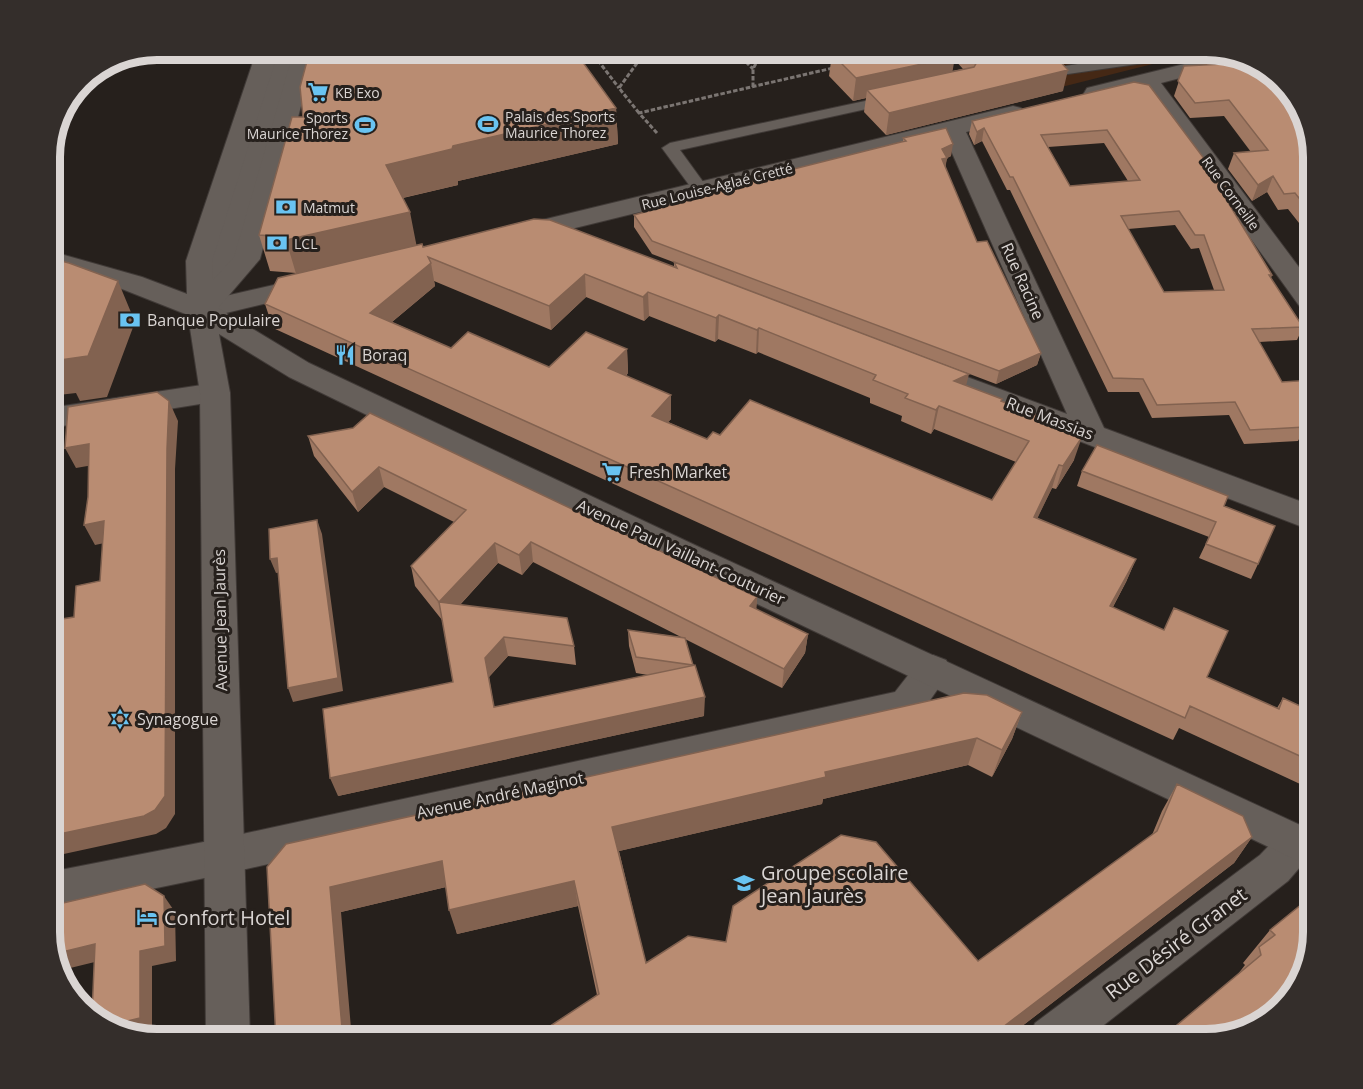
<svg xmlns="http://www.w3.org/2000/svg" width="1363" height="1089" viewBox="0 0 1363 1089" font-family="'Open Sans',sans-serif">
  <style>
    .green { fill: #452815 }
    .lines { fill: none; stroke-linecap: round; stroke-linejoin: round }
    .lane-casing { stroke: #403a37; stroke-width: 2 }
    .street-casing { stroke: #403a37; stroke-width: 2 }
    .secondary-casing { stroke: #403a37; stroke-width: 2 }
    .path { stroke: #7b7572; stroke-width: 3; stroke-dasharray: 4.5 2; stroke-linecap: butt }
    .lane { fill: #665f5a; fill-rule: evenodd }
    .street { fill: #665f5a; fill-rule: evenodd }
    .secondary { fill: #665f5a; fill-rule: evenodd }
    .wall { fill: #9f7862; fill-rule: evenodd }
    .shaded-wall { fill: #826250 }
    .building { fill: #b98c72; stroke: #826250; stroke-width: 1.5; fill-rule: evenodd }
    .labels { text-anchor: middle; dominant-baseline: central; stroke-width: 6; stroke-linejoin: round; paint-order: stroke }
    .far-poi-label { font-size: 14px; fill: #dad5d3; stroke: #26201c; text-anchor: start }
    .far-street-label { font-size: 14px; fill: #dad5d3; stroke: #26201c }
    .street-label { font-size: 16px; fill: #dad5d3; stroke: #26201c }
    .poi-label { font-size: 16px; fill: #dad5d3; stroke: #26201c; text-anchor: start }
    .near-poi-label { font-size: 20px; fill: #dad5d3; stroke: #26201c; text-anchor: start }
    .near-street-label { font-size: 20px; fill: #dad5d3; stroke: #26201c }
    .rim { fill: none; stroke: #dad5d3; stroke-width: 8 }
  </style>
  <rect width="100%" height="100%" fill="#26201c"/>
  <path class="green" d="M988,50H1208L1026,96Z"/>
  <g class="lines">
    <g class="lane-casing">
      <path id="lane" d="M1166,50H1188L1186,53L1144,63L1040,78L1033,74L1040,70Z
        M893,95L898,96L900,99L898,102L680,150L709,190L701,195L695,193L662,148L670,143Z"/>
    </g>
    <g class="street-casing">
      <path id="street" d="M276,50H298L236,260L221,297L313,276L323,278L327,284L323,290L313,292L201,319L191,316L187,310L210,260Z
        M1221,55L1241,62L1161,83L1313,286V314L1303,311L1142,88L1095,100L1087,98L1084,93L1087,88Z
        M1013,106L1021,108L1025,113L1021,118L966,132L1104,428L1313,506V531L949,391L944,384L949,377L959,374L1067,414L945,137L518,242L509,240L505,234L509,228Z
        M215,383L225,386L230,393L225,400L50,428V408Z
        M933,655L946,660L951,670L919,716L906,720L224,874L50,910V872L224,838L895,692L920,660Z
        M1298,825L1312,830L1313,852L1288,881L1086,1039H1029L1035,1023L1260,855L1284,830Z"/>
    </g>
    <g class="secondary-casing">
      <path id="secondary" d="M257,50H279L212,261L213,280L234,257L294,50H316L260,259L218,308L309,363L699,547L1313,831V868L675,565L289,377L219,334L230,393L250,1039H206L200,393L188,315L122,289L50,267V251L142,277L187,294L186,261Z"/>
    </g>
    <path class="path" d="M590,50L619,88
      M629,50L637,63
      M753,87V69L763,50
      M639,113L619,88L637,63L685,50H709L726,54L745,61L753,69
      M657,133L639,113L833,68"/>
    <use href="#lane" class="lane"/>
    <use href="#street" class="street"/>
    <use href="#secondary" class="secondary"/>
  </g>
  <path class="wall" d="M850,50H1007L1023,63L1063,91L886,135L864,112L866,98L853,101L829,76L832,54ZM954,59L963,69L952,71Z
    M1184,66L1314,157V242L1288,209L1278,210L1267,192L1252,201L1228,169L1234,153L1251,152L1224,116L1190,118L1174,96Z
    M1134,82L1232,208L1272,275L1271,278L1303,327L1297,340L1259,342L1305,427L1298,441L1244,444L1229,415L1152,418L1139,392H1108L1010,190H1007L982,141L974,145L969,134L972,121ZM1104,143L1128,181L1070,186L1048,147ZM1175,225L1191,249L1199,248L1214,290L1164,292L1128,229Z
    M616,108L618,144L458,181V185L403,198L416,245L423,247L674,266V262L966,385L1002,399L1001,402L1043,422L1074,460L1056,489L1052,488L1037,518L1136,559L1126,582L1113,607L1207,677L1277,708L1283,698L1313,712V790L1179,728L1173,740L273,328L265,304L296,273L270,271L259,235ZM434,281L551,330L586,297L644,321L649,316L715,342L718,339L756,354L758,352L870,398V403L902,416L901,421L931,434L934,429L1016,462L992,500L720,435L707,439L668,422L671,419L626,376L628,373L627,349L549,367L451,348L392,322L435,286Z
    M903,138L951,156L947,158L945,167L977,242L1041,353L1037,365L996,384L652,254L634,227V215L675,204V201L718,190V188L903,142Z
    M308,436L757,597L756,609L808,634L805,653L782,688L685,639L693,665L704,716L338,796L453,682L442,620L415,586L411,566L454,522L384,487L358,512L314,456ZM533,562L681,637L628,630L629,646L636,673L648,675L494,707L489,677L508,656L576,665L574,646L460,605L498,563L522,575Z
    M1082,471L1224,506L1258,564L1251,579L1199,558L1209,537L1077,486Z
    M1313,608V626L1308,624Z
    M1022,712L1012,739L992,777L968,765L823,799L822,804L619,851L646,963L726,942L978,961L1152,835L1162,811L1177,784L1252,837L1234,863L1004,1040H543L541,1032L597,995L578,906L457,934L446,887L341,912L267,867Z
    M1270,930L1313,932L1238,974L1245,965L1243,963Z"/>
  <path class="shaded-wall" d="M348,50H405L406,55Z
    M955,57L951,80L867,90L866,98L853,101L856,78Z
    M1068,70L1063,91L886,135L889,113Z
    M616,108L618,144L458,181V185L393,200L386,165L453,146Z
    M984,128L982,141L974,145L977,132Z
    M953,144L951,156L947,158L945,170L939,172L942,149Z
    M1273,176L1267,192L1252,201L1258,185Z
    M1235,200L1230,214L1229,204Z
    M410,212L417,248L297,277L286,240Z
    M431,263L435,286L375,336L370,313Z
    M585,274L586,297L551,330L549,306Z
    M118,281L135,322L107,397L80,401L76,393L50,396V352Z
    M648,292L649,316L644,321L643,297Z
    M719,315L718,339L715,342L716,318Z
    M759,328L758,352L756,354L757,330Z
    M627,349L628,373L610,392L608,368Z
    M1041,353L1037,365L996,384L999,371Z
    M969,374L963,398L954,381Z
    M671,395V419L653,439L652,416Z
    M169,401L178,421L175,469V814L166,828L156,834L50,857V836L167,449Z
    M939,406L934,429L931,434L936,410Z
    M1082,437L1074,460L1056,489L1063,466Z
    M89,444L99,464L76,468L65,448Z
    M1059,465L1052,488L1027,540L1034,517Z
    M379,467L384,487L358,512L352,492Z
    M317,520L322,534L343,691L293,702L288,688Z
    M104,521L114,541L95,545L84,525Z
    M531,542L533,562L522,575L519,555Z
    M495,543L498,563L444,622L439,602Z
    M277,558L282,572L276,573L270,559Z
    M1136,559L1126,582L1101,629L1110,606Z
    M757,597L756,616L750,606Z
    M808,634L805,653L782,688L784,669Z
    M504,637L508,656L489,677L485,658Z
    M705,697L704,716L338,796L330,778Z
    M1022,712L1012,739L992,777L1002,750Z
    M977,738L968,765L823,799L822,804L615,852L612,827L825,772Z
    M1252,837L1234,863L1004,1040H986Z
    M442,861L450,886L341,912L352,1040H343L330,887Z
    M574,881L578,906L457,934L449,910Z
    M164,896L175,912L176,961L152,966V1032L143,1034L115,1024L140,951Z
    M95,944L107,959L58,971L54,954Z"/>
  <path class="building" d="M310,50H392L401,52L405,50H574L616,108L453,146L452,149L386,165L410,212L286,240L288,237L259,235L292,117H303L300,87Z
    M850,50H949L955,57L856,78L832,54Z
    M969,50H1007L1023,63L1056,57L1068,70L889,113L867,90L974,67L978,60Z
    M1243,63L1277,76L1303,110L1314,157V217L1295,193L1284,194L1273,176L1258,185L1234,153L1268,150L1229,100L1195,103L1178,81L1184,66Z
    M1134,82L1149,85L1235,200L1229,204L1272,275H1269L1303,327L1252,329L1282,382L1314,380V407L1305,427L1250,430L1235,402L1157,405L1143,379L1113,378L1013,177H1010L984,128L977,132L972,121ZM1107,130L1140,180L1070,186L1041,135ZM1179,211L1195,235H1204L1224,290L1164,292L1121,216Z
    M946,128L953,144L942,149L947,158L942,159L961,204L977,242L987,241L1041,353L999,371L652,241L634,215L678,203L675,201L719,190L718,188L901,142L906,141L903,138Z
    M534,219L550,220L677,268L674,262L969,374L954,381L1002,399L1001,401L1044,418L1042,421L1082,437L1063,466L1059,465L1034,517L1136,559L1110,606L1164,630L1174,608L1228,631L1207,677L1279,709L1283,698L1313,712V762L1190,706L1185,718L265,304L278,278L422,244L423,247ZM428,257L549,306L585,274L643,297L648,292L716,318L719,315L757,330L759,328L876,375L873,380L908,394L905,398L936,410L939,406L1029,441L992,500L750,400L720,435L713,432L707,439L652,416L671,395L608,368L627,349L586,332L549,367L468,332L451,348L370,313L431,263Z
    M50,258L69,263L118,281L88,356L60,360L61,351L50,352Z
    M157,392L169,401L167,449L165,796L155,810L144,816L50,836V621L74,617L76,586L100,581L104,521L84,525L88,497L89,444L65,448L68,407Z
    M370,413L757,597L750,606L808,634L784,669L531,542L519,555L495,543L439,602L567,618L574,646L504,637L485,658L494,707L695,665L705,697L330,778L323,709L453,682L439,602L411,566L466,510L379,467L352,492L308,436L353,428Z
    M1097,445L1228,496L1224,506L1275,526L1258,564L1206,544L1216,522L1082,471Z
    M317,520L338,678L288,688L277,558L270,559L269,529Z
    M628,630L685,638L693,665L636,657Z
    M964,693L987,695L1022,712L1002,750L977,738L825,772L826,777L612,827L646,963L688,936L726,942L733,906L841,835L876,842L978,961L1157,831L1177,784L1243,816L1252,837L986,1040H545L541,1032L599,994L574,881L449,910L442,861L330,887L343,1040H276L267,867L286,844Z
    M145,884L164,896L165,946L140,951V1018L115,1024L92,1015L95,944L54,954L50,939V906Z
    M1313,895V932L1287,1003L1253,1029L1206,1040H1159L1261,955L1259,947L1275,935L1270,930Z"/>
  <defs>
    <g id="supermarket-bare" transform="scale(1.62)"><path d="M-6-5.5h2.5l.6 2H6L4.5 2H-2.5L-4.4-4H-6ZM-1.5 3.2a1.3 1.3 0 1 0 .1 0ZM3 3.2a1.3 1.3 0 1 0 .1 0Z" fill="#69c3f1" stroke="#26201c" stroke-width="2.5" paint-order="stroke"/></g>
    <g id="stadium-bare" transform="scale(1.62)"><path d="M0-5a6.5 5 0 1 0 0 10a6.5 5 0 1 0 0-10ZM-3.5-1.8h7v3.6h-7Z" fill="#69c3f1" stroke="#26201c" stroke-width="2.5" paint-order="stroke"/></g>
    <g id="bank-bare" transform="scale(1.62)"><path d="M-6-4H6V4H-6ZM0-2.3a2.3 2.3 0 1 0 0 4.6a2.3 2.3 0 1 0 0-4.6Z" fill="#69c3f1" stroke="#26201c" stroke-width="2.5" paint-order="stroke"/></g>
    <g id="restaurant-bare" transform="scale(1.62)"><path d="M-5-6h1v4h1v-4h1v4h1v-4h1v5L-1.5 .5V6h-2V.5L-5-1ZM5-6V6H3V1.5H1.5Q1.5-4 5-6Z" fill="#69c3f1" stroke="#26201c" stroke-width="2.5" paint-order="stroke"/></g>
    <g id="synagogue-bare" transform="scale(1.62)"><path d="M0-6.5L5.6 3.2H-5.6ZM0 6.5L5.6-3.2H-5.6Z" fill="#69c3f1" stroke="#26201c" stroke-width="2.5" paint-order="stroke"/></g>
    <g id="school-bare" transform="scale(1.62)"><path d="M0-5L7-2L0 1L-7-2ZM-4 1L0 2.5L4 1V4Q0 6-4 4Z" fill="#69c3f1" stroke="#26201c" stroke-width="2.5" paint-order="stroke"/></g>
    <g id="hotel-bare" transform="scale(1.62)"><path d="M-6-4.5h1.5V1H6V5H4.5V3h-9V5H-6ZM-4 0a1.8 1.8 0 1 1 3.6 0ZM.5 0V-2.5h3Q6-2.5 6 0Z" fill="#69c3f1" stroke="#26201c" stroke-width="2.5" paint-order="stroke"/></g>
  </defs>
  <g fill-rule="evenodd">
    <use href="#supermarket-bare" x="318" y="92"/>
    <use href="#stadium-bare" x="488" y="124"/>
    <use href="#stadium-bare" x="365" y="125"/>
    <use href="#bank-bare" x="286" y="207"/>
    <use href="#bank-bare" x="277" y="243"/>
    <use href="#bank-bare" x="130" y="320"/>
    <use href="#restaurant-bare" x="345" y="355"/>
    <use href="#supermarket-bare" x="612" y="472"/>
    <use href="#synagogue-bare" x="120" y="719"/>
    <use href="#school-bare" x="744" y="883"/>
    <use href="#hotel-bare" x="147" y="917"/>
  </g>
  <g class="labels">
    <g class="far-poi-label">
      <text x="335" y="92">KB Exo</text>
      <text x="505" y="116">Palais des Sports<tspan x="505" dy="16">Maurice Thorez</tspan></text>
      <text x="348" y="117" text-anchor="end">Sports<tspan x="348" dy="16">Maurice Thorez</tspan></text>
      <text x="303" y="207">Matmut</text>
      <text x="294" y="243">LCL</text>
    </g>
    <g class="far-street-label">
      <text transform="translate(717 186) rotate(-14)">Rue Louise-Aglaé Cretté</text>
      <text transform="translate(1231 193) rotate(54)">Rue Corneille</text>
    </g>
    <g class="street-label">
      <text transform="translate(1023 281) rotate(66)">Rue Racine</text>
      <text transform="translate(1050 418) rotate(21)">Rue Massias</text>
      <text transform="translate(681 552) rotate(25)">Avenue Paul Vaillant-Couturier</text>
      <text transform="translate(220 620) rotate(-91)">Avenue Jean Jaurès</text>
      <text transform="translate(500 795) rotate(-12)">Avenue André Maginot</text>
    </g>
    <g class="poi-label">
      <text x="147" y="320">Banque Populaire</text>
      <text x="362" y="355">Boraq</text>
      <text x="629" y="472">Fresh Market</text>
      <text x="137" y="719">Synagogue</text>
    </g>
    <g class="near-poi-label">
      <text x="761" y="872">Groupe scolaire<tspan x="761" dy="23">Jean Jaurès</tspan></text>
      <text x="164" y="917">Confort Hotel</text>
    </g>
    <g class="near-street-label">
      <text transform="translate(1176 943) rotate(-37)">Rue Désiré Granet</text>
    </g>
  </g>
  <path d="M0 0H1363V1089H0ZM157 60H1206A97 97 0 0 1 1303 157V932A97 97 0 0 1 1206 1029H157A97 97 0 0 1 60 932V157A97 97 0 0 1 157 60Z" fill="#342e2b" fill-rule="evenodd"/>
  <path class="rim" d="M157 60H1206A97 97 0 0 1 1303 157V932A97 97 0 0 1 1206 1029H157A97 97 0 0 1 60 932V157A97 97 0 0 1 157 60Z"/>
</svg>
